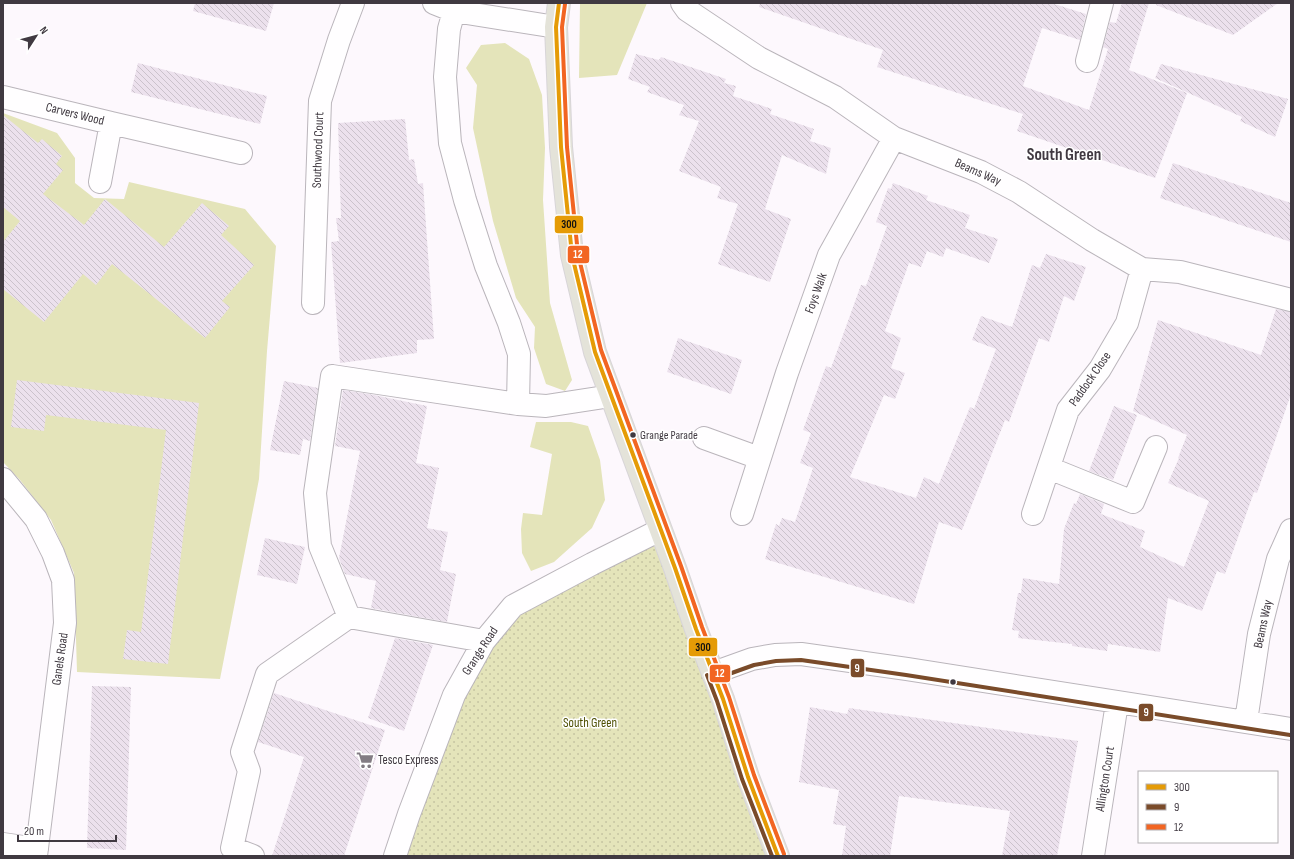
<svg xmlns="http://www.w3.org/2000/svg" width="1294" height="859" viewBox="0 0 1294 859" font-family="'Sofia Sans Condensed',sans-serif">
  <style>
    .grass { fill: #e4e4ba }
    .park { fill: url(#park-dots) }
    .building { fill: url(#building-back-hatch) }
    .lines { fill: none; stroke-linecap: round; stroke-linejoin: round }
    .minor-casing { stroke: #bab5bb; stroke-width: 24 }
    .major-casing { stroke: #d8d5d8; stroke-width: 24 }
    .minor { stroke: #fffeff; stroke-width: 22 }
    .major { stroke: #e4e3d9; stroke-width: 22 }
    .bus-1-casing { stroke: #fff; stroke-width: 7 }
    .bus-2-casing { stroke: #fff; stroke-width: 7 }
    .bus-3-casing { stroke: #fff; stroke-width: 7 }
    .bus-1 { stroke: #e59b06; stroke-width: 4 }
    .bus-2 { stroke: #7a4b2a; stroke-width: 4 }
    .bus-3 { stroke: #f26522; stroke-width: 4 }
    .bus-dot { fill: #403941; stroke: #fff; stroke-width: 1.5 }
    .labels { text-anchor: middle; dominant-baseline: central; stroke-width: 3; stroke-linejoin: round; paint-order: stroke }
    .bus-label { font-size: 12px; fill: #403941; stroke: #fff; text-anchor: start }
    .street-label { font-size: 13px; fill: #403941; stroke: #fff }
    .park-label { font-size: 13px; fill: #4e4f02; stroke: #fff }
    .poi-label { font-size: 13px; fill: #403941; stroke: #fff; text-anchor: start }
    .district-label { font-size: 17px; font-weight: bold; fill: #403941; stroke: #fff }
    .line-badge { stroke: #fff; stroke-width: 1.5 }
    .badge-label { font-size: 11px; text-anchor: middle; font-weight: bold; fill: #fff }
    .pale-badge-label { font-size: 11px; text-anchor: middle; font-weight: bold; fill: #111 }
  </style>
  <defs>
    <pattern id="park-dots" width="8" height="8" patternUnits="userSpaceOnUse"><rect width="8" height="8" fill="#e4e4ba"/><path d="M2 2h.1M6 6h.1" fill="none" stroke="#c5c4a1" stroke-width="1.8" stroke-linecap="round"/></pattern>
    <pattern id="building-back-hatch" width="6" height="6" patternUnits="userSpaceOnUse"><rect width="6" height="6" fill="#ece1ed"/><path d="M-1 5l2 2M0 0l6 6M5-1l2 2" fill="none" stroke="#cbc2cc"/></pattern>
  </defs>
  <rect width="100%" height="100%" fill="#fdf8fd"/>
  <path class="grass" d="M580,3H647L617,75L579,78Z
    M505,43L529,59L542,95L545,148L543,200L550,303L572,380L565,391L546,384L534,348L535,327L516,298L493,221L473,128L477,85L466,68L481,45Z
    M3,113L57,133L75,158V183L94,198L124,199L129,182L245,209L276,246L267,351L259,479L220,679L77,672L74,573L51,520L20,480L3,462Z
    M536,422H571L588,426L600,460L605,500L592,528L554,562L531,571L522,553L521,529L523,513L542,515L552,454L530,447Z"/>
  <path class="park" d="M660,530L778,856H395L444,720L513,606Z"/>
  <path class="building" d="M195,3H274L266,31L193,11Z
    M760,3H1051L1086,14L1080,40L1042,28L1023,86L1089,110L1108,49L1103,47L1110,22L1116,23L1122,3H1149L1129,70L1187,93L1155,178L1017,131L1023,114L877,67L883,50L759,7Z
    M1157,3H1278L1233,35L1156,5Z
    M636,54L659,60L661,57L726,79L724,83L736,86L733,96L772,109L770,114L814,129L810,141L831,148L826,174L782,155L765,209L791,219L770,282L718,264L738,204L717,198L721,187L679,171L699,121L679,115L684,105L647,92L650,87L628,79Z
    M138,63L267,96L260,124L131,92Z
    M1161,64L1288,99L1275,137L1240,121L1242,117L1155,78Z
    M3,115L38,143L42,139L62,156L56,164L63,170L43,194L84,225L105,199L164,247L202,203L229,226L221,235L254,265L222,301L230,307L205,338L112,264L96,285L83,274L44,322L3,289V242L20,221L3,207Z
    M405,119L409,160L414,159L418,184L423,183L434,339L417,340V353L340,363L331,242L339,241L336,218H341L338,123Z
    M1173,163L1291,203V242L1160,198Z
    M893,183L928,196L926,200L970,215L965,228L998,239L989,263L946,248L943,257L927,251L921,267L909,263L885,331L901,338L891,368L905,373L895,399L884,395L850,477L916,498L924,477L939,484L970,407L974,409L996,349L972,340L981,316L1012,327L1032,265L1040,268L1046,254L1086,267L1074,301L1064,296L1049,342L1039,338L1009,422L1005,420L962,530L939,522L914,604L765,559L776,524L779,526L782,518L795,522L813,468L800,463L811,433L803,430L826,366L831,368L861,285L866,286L887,226L876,222L888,188L891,189Z
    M1276,309L1291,312V394L1257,493L1254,492L1225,574L1217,571L1202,611L1168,598L1160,652L1108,644L1107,651L1072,646V644L1018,638L1019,631L1012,630L1018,593H1021L1023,578L1059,584L1064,529L1074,503L1076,504L1080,494L1104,504L1101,514L1145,531L1140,547L1184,567L1209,501L1168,483L1179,458H1178L1187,435L1133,411L1158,320L1261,355Z
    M678,338L742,360L731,394L667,372Z
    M17,380L199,403L168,664L123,659L127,630L141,632L166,430L46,415L44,431L11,427Z
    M284,381L318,388L310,441L303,439L300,455L270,450Z
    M343,390L374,395L427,406L416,463L439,468L427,528L448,532L440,570L456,574L447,622L371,608L376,581L345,574L339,558L360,451L335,446Z
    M1114,406L1137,415L1113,480L1089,471Z
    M265,538L305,547L297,584L257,575Z
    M395,638L433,645L404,731L368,718Z
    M92,686L131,687L126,850L87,848Z
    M274,693L385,730L344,856H272L304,757L258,742Z
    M810,707L847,714L849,708L1078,741L1057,856H1002L1010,811L899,796L890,856H842L846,826L833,824L839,790L799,782Z"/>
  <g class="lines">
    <g class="minor-casing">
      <path id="minor" d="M434,3L454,11L556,27
        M682,3L687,10L759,58L835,97L894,138L981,172L1019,192L1092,240L1142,269L1180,272L1291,300
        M454,11L449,29L445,77L450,143L465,200L486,266L509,323L519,354L518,404L546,406L611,396
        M1087,61L1102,3
        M3,97L111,123L100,182
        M111,123L241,153
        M313,303L320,101L339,40L353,3
        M704,438L759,458
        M1049,468L1133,502L1156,447
        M3,479L36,519L53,553L63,580L65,623L36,856
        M742,514L787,373L829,255L894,138
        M1033,514L1068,410L1100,369L1127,323L1142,269
        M484,641L349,617L320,546L315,493L332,376L518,404
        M713,673L752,659L775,655L801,654L907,669L1291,729
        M1246,721L1259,634L1278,559L1291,530
        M3,844L37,849
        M253,856L232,848L249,771L242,752L267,674L349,617
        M395,856L409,814L454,695L484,641L513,606L592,564L660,530
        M1093,856L1117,703"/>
    </g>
    <g class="major-casing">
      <path id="major" d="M559,3L556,27L561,147L572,255L595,352L675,568L696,629L723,699L748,777L778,856"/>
    </g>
    <use href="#minor" class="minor"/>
    <use href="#major" class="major"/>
    <g class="bus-1-casing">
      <path id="bus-1" d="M559,3L556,27L561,147L572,255L595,352L675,568L696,629L723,699L748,777L778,856"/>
    </g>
    <g class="bus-2-casing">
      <path id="bus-2" d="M707,675L717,701L742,779L772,856
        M715,679L754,665L776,661L801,660L906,675L1290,735"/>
    </g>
    <g class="bus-3-casing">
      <path id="bus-3" d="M565,4L562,27L567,147L578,254L601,350L681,566L702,627L729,697L754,775L784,854"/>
    </g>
    <use href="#bus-1" class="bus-1"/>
    <use href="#bus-2" class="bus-2"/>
    <use href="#bus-3" class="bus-3"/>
  </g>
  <defs>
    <g id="supermarket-bare" transform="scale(1.38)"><path d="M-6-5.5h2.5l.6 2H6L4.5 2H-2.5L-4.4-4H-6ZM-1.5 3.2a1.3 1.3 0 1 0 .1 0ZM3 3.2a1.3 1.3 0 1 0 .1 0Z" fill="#827c83" stroke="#fff" stroke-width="2.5" paint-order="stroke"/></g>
  </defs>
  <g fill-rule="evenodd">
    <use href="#supermarket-bare" x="365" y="760"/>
  </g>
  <g class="bus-dot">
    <circle cx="633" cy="435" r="3.5"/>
    <circle cx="953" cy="682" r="3.5"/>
  </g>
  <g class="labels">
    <g class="bus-label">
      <text x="640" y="435">Grange Parade</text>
    </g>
    <g class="street-label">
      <text transform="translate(75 114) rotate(14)">Carvers Wood</text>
      <text transform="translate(318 150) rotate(-88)">Southwood Court</text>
      <text transform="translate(978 172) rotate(24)">Beams Way</text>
      <text transform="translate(816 293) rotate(-70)">Foys Walk</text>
      <text transform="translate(1090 379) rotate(-55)">Paddock Close</text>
      <text transform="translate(1263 624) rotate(-78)">Beams Way</text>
      <text transform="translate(480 651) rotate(-57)">Grange Road</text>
      <text transform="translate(60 659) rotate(-82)">Ganels Road</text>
      <text transform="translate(1105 779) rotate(-81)">Allington Court</text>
    </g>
    <g class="park-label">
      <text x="590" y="723">South Green</text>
    </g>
    <g class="poi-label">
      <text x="378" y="760">Tesco Express</text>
    </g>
    <g class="district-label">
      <text x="1064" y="155">South Green</text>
    </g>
  </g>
  <g class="line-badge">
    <rect x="554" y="215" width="30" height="19" rx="4" fill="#e59b06"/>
    <rect x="567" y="245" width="23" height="19" rx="4" fill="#f26522"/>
    <rect x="688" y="637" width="30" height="20" rx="4" fill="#e59b06"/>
    <rect x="850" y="658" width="15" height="20" rx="4" fill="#7a4b2a"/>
    <rect x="709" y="664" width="22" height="19" rx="4" fill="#f26522"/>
    <rect x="1138" y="703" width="16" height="19" rx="4" fill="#7a4b2a"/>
  </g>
  <g class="badge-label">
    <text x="578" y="258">12</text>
    <text x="857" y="672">9</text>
    <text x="720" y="677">12</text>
    <text x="1146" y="716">9</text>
  </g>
  <g class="pale-badge-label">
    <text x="569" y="228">300</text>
    <text x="703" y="651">300</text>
  </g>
  <rect width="1294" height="859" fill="none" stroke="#403941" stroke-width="8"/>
  <rect x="1138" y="771" width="140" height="72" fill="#ffffff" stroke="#b3b0b3"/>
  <rect x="1146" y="784" width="20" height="6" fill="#e59b06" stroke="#b3b0b3"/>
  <text x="1174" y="791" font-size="12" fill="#403941">300</text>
  <rect x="1146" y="804" width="20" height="6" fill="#7a4b2a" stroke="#b3b0b3"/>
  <text x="1174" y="811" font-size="12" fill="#403941">9</text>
  <rect x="1146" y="824" width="20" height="6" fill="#f26522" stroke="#b3b0b3"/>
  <text x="1174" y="831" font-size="12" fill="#403941">12</text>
  <g transform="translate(36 36) rotate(54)" stroke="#ffffff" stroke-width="3" paint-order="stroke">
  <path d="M0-3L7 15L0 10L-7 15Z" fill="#403941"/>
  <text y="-6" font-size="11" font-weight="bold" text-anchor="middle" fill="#403941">N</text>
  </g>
  <path d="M18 835v6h98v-6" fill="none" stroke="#403941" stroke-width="2"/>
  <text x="24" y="835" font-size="12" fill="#403941" stroke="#ffffff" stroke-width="3" paint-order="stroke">20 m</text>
</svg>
